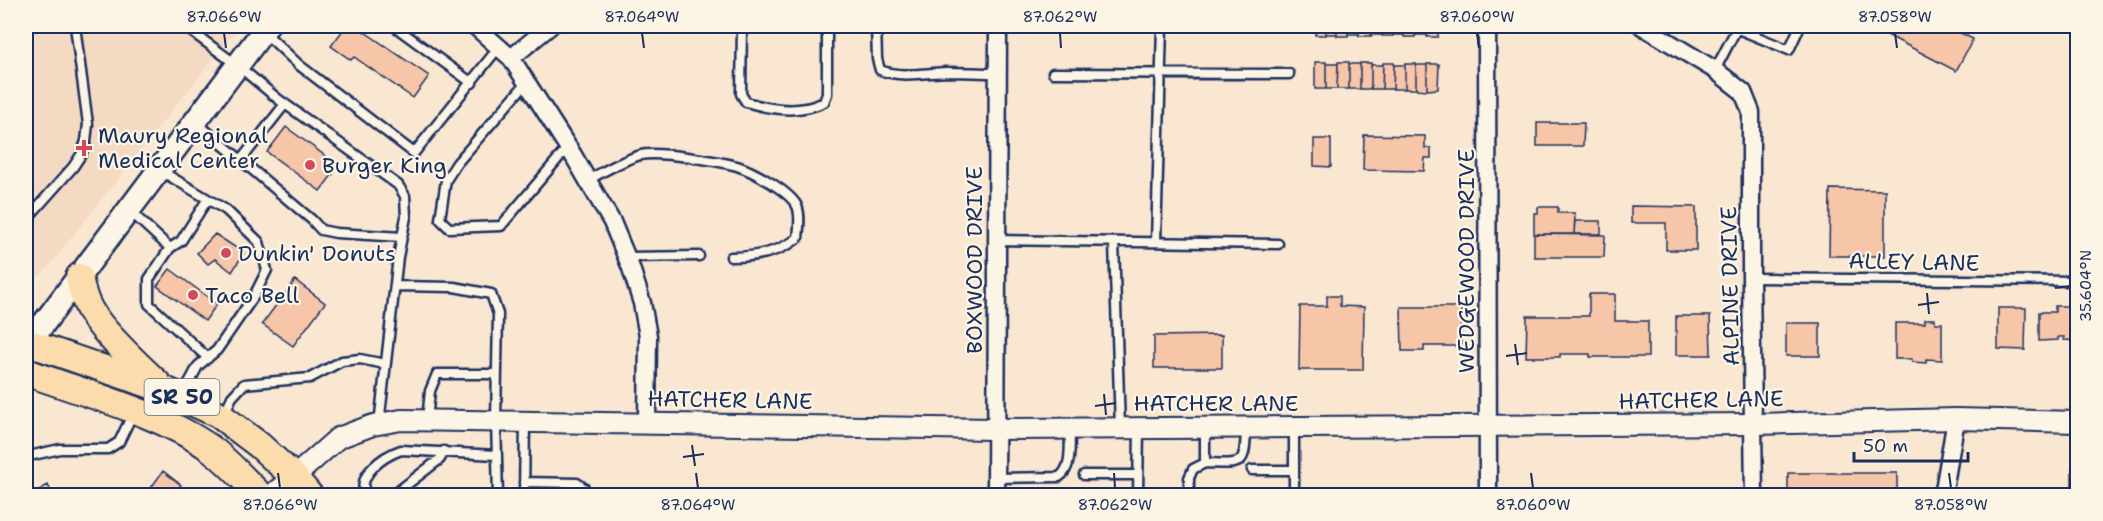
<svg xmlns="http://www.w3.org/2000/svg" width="2103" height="521" viewBox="0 0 2103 521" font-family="'Shantell Sans',sans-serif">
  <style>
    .built { fill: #f5dac3 }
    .building { fill: #f7c5a7; stroke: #1b2f5e; stroke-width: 1.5 }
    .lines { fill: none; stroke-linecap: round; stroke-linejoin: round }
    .service-casing { stroke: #1b2f5e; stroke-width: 13 }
    .minor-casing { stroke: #1b2f5e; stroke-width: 21 }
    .tertiary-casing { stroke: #1b2f5e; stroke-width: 24 }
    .secondary-casing { stroke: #1b2f5e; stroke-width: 27 }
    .primary-casing { stroke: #1b2f5e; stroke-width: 30 }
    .service { stroke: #fcf5e5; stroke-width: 8 }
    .minor { stroke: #fcf5e5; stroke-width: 16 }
    .tertiary { stroke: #fcf5e5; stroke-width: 20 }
    .secondary { stroke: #fcf5e5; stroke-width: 22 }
    .primary { stroke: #fcdcac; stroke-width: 26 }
    .ticks { fill: none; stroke: #1b2f5e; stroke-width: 2 }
    .poi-dot { fill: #d1495b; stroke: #fcf5e5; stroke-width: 2 }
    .labels { text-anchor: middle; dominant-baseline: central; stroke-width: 4.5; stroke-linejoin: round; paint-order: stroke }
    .shield { fill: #fcf5e5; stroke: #5e6a86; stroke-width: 1.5 }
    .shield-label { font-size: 21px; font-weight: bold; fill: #1b2f5e }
    .poi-label { font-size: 22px; fill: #1b2f5e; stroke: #fcf5e5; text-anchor: start }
    .street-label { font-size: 22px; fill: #1b2f5e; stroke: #fcf5e5 }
    .neatline { fill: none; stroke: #1b2f5e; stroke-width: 2 }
    .ticks-label { font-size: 15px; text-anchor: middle; fill: #1b2f5e }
  </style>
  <rect width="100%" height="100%" fill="#fae7d2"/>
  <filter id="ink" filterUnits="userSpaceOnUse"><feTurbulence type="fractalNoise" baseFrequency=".0167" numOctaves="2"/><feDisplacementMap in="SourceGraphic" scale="12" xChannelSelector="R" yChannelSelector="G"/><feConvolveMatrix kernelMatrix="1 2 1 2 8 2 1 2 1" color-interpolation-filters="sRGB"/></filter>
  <g filter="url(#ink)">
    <path class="built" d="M26,26H239L45,271L26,288Z"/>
    <path class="building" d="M346,26H356L429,76L413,98L354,57L351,60L331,46Z
      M1315,26H1326V35H1315Z
      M1326,26H1337V34H1326Z
      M1337,26H1348V36H1337Z
      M1348,26H1359V34H1348Z
      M1359,26H1371V36H1359Z
      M1371,26H1382V35H1371Z
      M1382,26H1393V36H1382Z
      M1393,26H1404V35H1393Z
      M1404,26H1415V37H1404Z
      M1415,26H1427V35H1415Z
      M1427,26H1438V37H1427Z
      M1870,26H1947L1973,39L1956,71Z
      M1315,62H1326V89H1315Z
      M1338,62H1349V89H1337Z
      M1360,63H1371V89H1360Z
      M1383,63H1394L1393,89H1382Z
      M1326,64H1338L1337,89H1326Z
      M1349,64H1360V89H1349Z
      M1405,64H1416V89H1405Z
      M1427,64H1439L1438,89L1427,90Z
      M1371,65H1383L1382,89H1371Z
      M1394,65H1405V89H1393Z
      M1416,65H1427V90L1416,89Z
      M1537,123H1584L1583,146H1537Z
      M286,127L339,166L320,191L267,152Z
      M1364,135L1425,136V148H1431V158H1425L1424,171L1363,170Z
      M1314,139H1331V167L1314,166Z
      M1830,189L1885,190V256H1829Z
      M1631,206L1696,207V250H1666V223H1631Z
      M1538,207H1558V213H1575L1574,234H1534V213H1538Z
      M1575,221H1601V234H1574Z
      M215,234L244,253L232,272L215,259L208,264L197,253Z
      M1534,234L1605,235L1604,257H1534Z
      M170,269L217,304L205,321L157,286Z
      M295,280L325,303L293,346L262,324Z
      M1589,294H1615V321H1648V357H1590V354H1560V357H1526L1527,316H1589Z
      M1327,296H1340V306L1364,307L1363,370H1299L1300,306H1327Z
      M2055,306H2078V341L2064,340V337H2058V340L2039,341V312H2055Z
      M1401,307H1461V346H1424V351H1402Z
      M1998,308H2026L2025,350L1998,349Z
      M1676,316H1710L1711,355H1676Z
      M1925,319H1935V323H1942V360L1926,359V363L1912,362V359H1895V323H1925Z
      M1786,323H1820V356H1786Z
      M1222,335V368H1154V336Z
      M2072,469H2078V496H2072Z
      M163,471L181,485L173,496H145Z
      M1788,473H1897V496H1788Z
      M48,485L53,496H28Z"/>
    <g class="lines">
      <g class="service-casing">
        <path id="service" d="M184,26L237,65L278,99L398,185L405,196L406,217L398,257L379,424
          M394,26L472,83
          M742,26L741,94L746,102C772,110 800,114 824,102L827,94V26
          M876,26L877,59L880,70C901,78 924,73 946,72C963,72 980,73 997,73
          M1731,26L1789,50L1800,26
          M263,31L299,65L414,153L499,47
          M1715,70L1738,26
          M1053,73L1289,74
          M527,82L457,163L446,180L440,219L449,228L501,226L568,147
          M197,123L312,220L321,230L336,233L402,237
          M241,160L285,104
          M161,171L226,210L259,242L267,270L254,296L217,350L198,366L182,396
          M588,180C605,171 622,160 641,155C659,151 718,161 737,166C753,171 789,191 797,206C801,215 799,229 798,238C779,253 755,257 731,257
          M131,212L170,248L149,279V304L208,358
          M26,220L73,167L81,155L86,141L88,124L75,26
          M996,240L1278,244
          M1114,242L1120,428
          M1156,242L1162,26
          M170,248L181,241L207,200
          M626,257L699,256
          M1751,278L2078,281
          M395,286L454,287L491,294L498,314L496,421L498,496
          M224,414L232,397L244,384L310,378L342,361L360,359L385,364
          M427,420L430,391L437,374H497
          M1294,427V496
          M26,459L29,456L60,449H108L119,442L134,411
          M1205,463C1243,464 1245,468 1246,427
          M1252,470H1294
          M1084,475H1138
          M996,478L1059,477C1073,468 1069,444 1070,428
          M524,482L577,483L584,488L589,496
          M366,496C355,475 384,456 401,450L497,455
          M392,496L440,459L444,451
          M524,496L525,422
          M1138,496L1139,428
          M1189,496V478L1193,469L1205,463V427"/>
      </g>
      <g class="minor-casing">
        <path id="minor" d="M475,26L511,58L573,155L612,222L631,268L642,303L648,336L647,423
          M1487,26L1488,496
          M1642,26L1715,70L1743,92L1751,112V278L1754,496
          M511,58L550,26
          M996,496L998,26
          M1943,496L1956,419"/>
      </g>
      <g class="tertiary-casing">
        <path id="tertiary" d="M270,496L294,477L338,438L373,425L401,420L995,429L1755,424L1956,419L2078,422"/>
      </g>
      <g class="secondary-casing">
        <path id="secondary" d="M26,347L267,26"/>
      </g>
      <g class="primary-casing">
        <path id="primary" d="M79,277C81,286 83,296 87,304C96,327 139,366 158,384
          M26,342L163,389L218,414L259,445L294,477L310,496
          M26,372C83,393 160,413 210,448C228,461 244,480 261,496"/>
      </g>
      <use href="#service" class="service"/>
      <use href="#minor" class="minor"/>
      <use href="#tertiary" class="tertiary"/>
      <use href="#secondary" class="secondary"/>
      <use href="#primary" class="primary"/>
    </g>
  </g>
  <path class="ticks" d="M224,33L226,48M642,33L644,48M1060,33L1061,48M1477,33L1479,48M1895,33L1897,48M2055,288L2070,286M1927,293L1929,314M1918,305L1939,302M1515,344L1518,365M1506,356L1527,353M1104,394L1106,415M1095,406L1116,403M692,445L695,466M683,457L704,454M278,473L280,488M696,473L698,488M1114,473L1115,488M1531,473L1533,488M1949,473L1951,488"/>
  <g class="poi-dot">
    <path d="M81 139h6v6h6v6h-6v6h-6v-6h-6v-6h6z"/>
    <circle cx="310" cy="165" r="6"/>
    <circle cx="226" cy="253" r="6"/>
    <circle cx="193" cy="295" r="6"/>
  </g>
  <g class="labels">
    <rect class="shield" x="144.5" y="379" width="75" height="36" rx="4.5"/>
    <g class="shield-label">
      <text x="182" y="397">SR 50</text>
    </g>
    <g class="poi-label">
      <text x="98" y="135">Maury Regional<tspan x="98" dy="25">Medical Center</tspan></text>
      <text x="322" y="165">Burger King</text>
      <text x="238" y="253">Dunkin' Donuts</text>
      <text x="205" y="295">Taco Bell</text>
    </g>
    <g class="street-label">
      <text transform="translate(974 260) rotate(-90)">BOXWOOD DRIVE</text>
      <text transform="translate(1466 261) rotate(-90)">WEDGEWOOD DRIVE</text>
      <text transform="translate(1914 262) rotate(1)">ALLEY LANE</text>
      <text transform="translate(1730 286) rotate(-91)">ALPINE DRIVE</text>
      <text transform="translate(730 400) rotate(1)">HATCHER LANE</text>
      <text transform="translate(1701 400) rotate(-1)">HATCHER LANE</text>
      <text x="1216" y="403">HATCHER LANE</text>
    </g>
  </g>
  <rect width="2103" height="521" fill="none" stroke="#fcf5e5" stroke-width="66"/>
  <path d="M1854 452v9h114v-9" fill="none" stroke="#1b2f5e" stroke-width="3"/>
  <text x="1863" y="452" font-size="18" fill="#1b2f5e" stroke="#fcf5e5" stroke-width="4.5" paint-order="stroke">50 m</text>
  <rect x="33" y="33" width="2037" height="455" class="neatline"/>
  <g class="ticks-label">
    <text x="224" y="22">87.066°W</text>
    <text x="642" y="22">87.064°W</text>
    <text x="1060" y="22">87.062°W</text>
    <text x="1477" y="22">87.060°W</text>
    <text x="1895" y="22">87.058°W</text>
    <text transform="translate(2086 286) rotate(-90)" y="5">35.604°N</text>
    <text x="280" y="510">87.066°W</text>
    <text x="698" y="510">87.064°W</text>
    <text x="1115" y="510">87.062°W</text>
    <text x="1533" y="510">87.060°W</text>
    <text x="1951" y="510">87.058°W</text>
  </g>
</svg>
